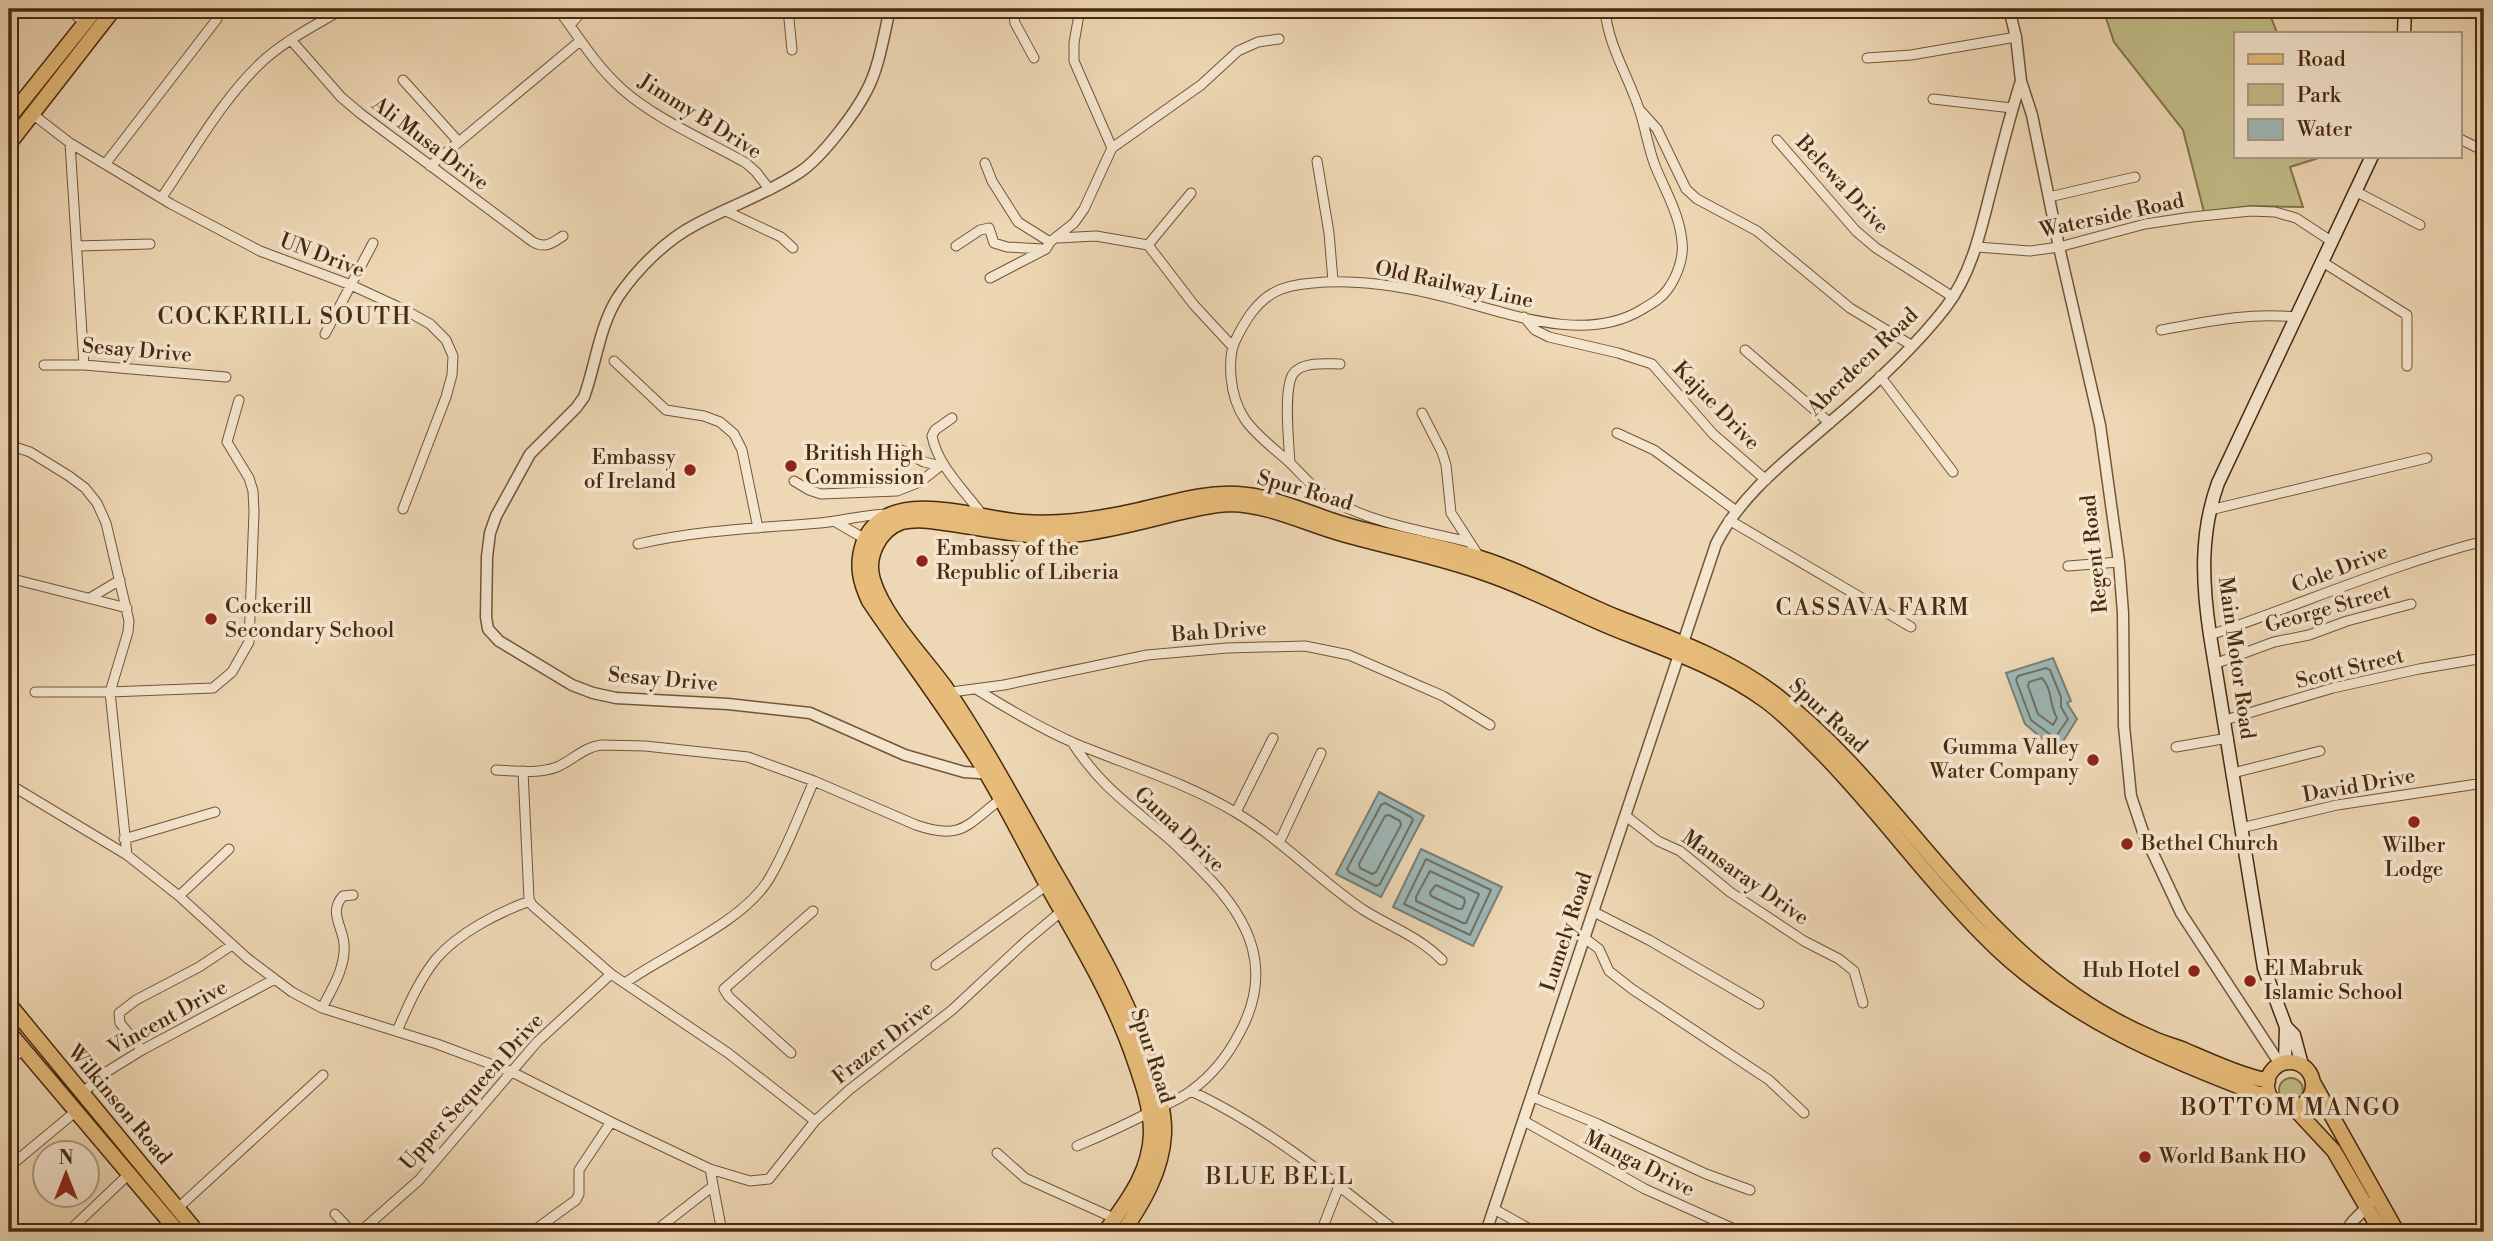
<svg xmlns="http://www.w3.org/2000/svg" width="2493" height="1241" viewBox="0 0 2493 1241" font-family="'Libre Bodoni',serif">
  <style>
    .green { fill: #c1bc87; stroke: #84734a; stroke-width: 2 }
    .water { fill: #9cb7b6; stroke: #7a7f73; stroke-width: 2 }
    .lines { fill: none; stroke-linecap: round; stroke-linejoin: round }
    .shore { stroke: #727062; stroke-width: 2 }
    .minor-casing { stroke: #725538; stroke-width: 11 }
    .tertiary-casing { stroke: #725538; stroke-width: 13 }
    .secondary-casing { stroke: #482a0e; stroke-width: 15 }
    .primary-casing { stroke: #482a0e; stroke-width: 17 }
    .minor { stroke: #f4e5ce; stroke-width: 9 }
    .tertiary { stroke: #f4e5ce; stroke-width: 10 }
    .secondary { stroke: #f4e5ce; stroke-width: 12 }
    .primary { stroke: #e7bc7a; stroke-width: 14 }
    .poi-dot { fill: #8f2418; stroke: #f4e5ce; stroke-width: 2.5 }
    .labels { text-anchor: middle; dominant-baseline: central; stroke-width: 7; stroke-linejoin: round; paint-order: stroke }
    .street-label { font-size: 21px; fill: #482a0e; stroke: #f4e5ce }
    .poi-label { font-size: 21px; fill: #482a0e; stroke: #f4e5ce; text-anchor: start }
    .neighbourhood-label { font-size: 23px; letter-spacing: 2px; fill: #482a0e; stroke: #f4e5ce }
  </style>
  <rect width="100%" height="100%" fill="#eed7b4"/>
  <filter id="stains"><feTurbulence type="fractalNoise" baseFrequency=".00286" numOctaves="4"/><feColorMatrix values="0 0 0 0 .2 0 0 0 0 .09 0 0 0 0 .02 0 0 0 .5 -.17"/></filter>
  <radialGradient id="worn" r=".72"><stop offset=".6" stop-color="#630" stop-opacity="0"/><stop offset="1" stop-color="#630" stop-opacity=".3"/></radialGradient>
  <path class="green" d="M2103,9H2268L2277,33H2236V156H2325L2290,167L2303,207L2251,206L2204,212L2183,130L2114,42Z
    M2279 1090a12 12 0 1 1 24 0a12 12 0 1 1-24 0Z"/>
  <path class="water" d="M2053,658L2071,701L2067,703L2077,719L2057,751L2025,724L2006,673Z
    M1379,792L1424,816L1381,897L1336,874Z
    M1421,849L1502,887L1473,946L1393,907Z"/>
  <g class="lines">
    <path class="shore" d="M2046,668L2050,670L2061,697V707L2068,719L2055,738L2031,720L2016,680L2018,676Z
      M2042,678C2053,690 2049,705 2057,718L2053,725L2038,714L2028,686L2029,682Z
      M1385,803L1411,817L1413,820L1380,884L1376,886L1349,872L1347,869L1381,805Z
      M1389,815L1400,821L1401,825L1376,872L1372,874L1360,868L1359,864L1385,816Z
      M1426,859L1491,890L1470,935L1404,904Z
      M1430,871L1479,894L1466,923H1463L1416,901V897Z
      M1436,885L1464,898L1465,902L1462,909H1458L1431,896L1430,892Z"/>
    <g class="minor-casing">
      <path id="minor" d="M67,9L85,22
        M558,9C578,36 596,66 622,89C654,118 707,141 746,163L756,172L770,190
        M788,9L792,50
        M1013,9L1015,23L1034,58
        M1080,9L1074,43V61L1112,148
        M570,25L584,9
        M291,40L341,97L361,114L533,242C546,249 552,243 563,236
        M1867,58L1911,55L2016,37
        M403,80L458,141
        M1933,99L2012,108
        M1639,109L1657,129L1686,189L1697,199L1757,231L1850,308L1911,345
        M31,113L70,143L171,204L260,251L351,285L405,310L430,324L446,340L453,356L452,375L446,397L403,509
        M2460,139L2484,151
        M1777,140L1856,231L1876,248L1953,297
        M70,143L84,365
        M1317,161L1329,233L1333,281
        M106,163L217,19
        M985,163L992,181L1018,222L1050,242
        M430,166L580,41
        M2355,191L2420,225
        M162,197C194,151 223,97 265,59C288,39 317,24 343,9
        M2049,197L2135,177
        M726,211L781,237L793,248
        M1058,238L1096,236L1148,245L1194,305L1232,346
        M1148,245L1191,193
        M77,246L150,244
        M956,246L980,230L989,228L994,243L1007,247L1043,249
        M1977,247L2030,251L2059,247L2145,224L2192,217L2251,211L2275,212L2296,218L2331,241
        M2321,261L2407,315V366
        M990,278L1046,249L1050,242L1074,223L1084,209L1112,148L1201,85L1238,51L1258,42L1279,39
        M1524,317L1535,330L1549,337L1618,353L1652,364L1713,434L1766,480
        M2161,330C2205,322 2250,312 2295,317
        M325,334L373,243
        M1745,350L1830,423
        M614,361L666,410L704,416L720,422L734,434L742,450L758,528
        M44,365H84L226,377
        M1880,376L1953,472
        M1422,413L1442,452L1446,465L1451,513L1480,558
        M952,418L935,430L932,436C938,467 966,492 984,517
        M1617,433L1654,450L1735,510
        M9,445L30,452L69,476L85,488L97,503L106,523L129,621L128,632L110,692L127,855
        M901,450L924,462L941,466
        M1290,463C1289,444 1283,389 1293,374C1302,361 1327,364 1340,364
        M794,481L809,490L821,494L897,491L920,482L939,467
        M2210,510L2427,458
        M1729,520L1911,627
        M834,521L865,539
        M1469,542C1423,531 1371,523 1330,499C1314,490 1302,474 1289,462C1258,434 1235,422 1231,377C1230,364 1230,350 1236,339C1245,321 1256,302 1275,292C1286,286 1300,284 1313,283C1351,279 1392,285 1429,293C1495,307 1579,347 1641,310C1651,304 1661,299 1668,289C1677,276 1684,258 1682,242C1680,216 1666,192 1656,168C1648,149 1646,129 1639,109C1628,75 1608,46 1605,9
        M638,544C698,530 759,528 820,523C843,521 866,514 889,514
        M2068,566L2119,562
        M9,578L127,608
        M90,598L120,580
        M2210,635C2302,604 2390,565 2484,541
        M2217,663L2274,642L2309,635L2347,621L2411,604
        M976,689C1008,709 1040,728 1074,743C1127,765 1185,782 1235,812C1281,839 1318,879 1362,909C1390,927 1417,935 1442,960
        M35,692H110L213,688L232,672L249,642L254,512L253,491L249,478L227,442L239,400
        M944,693L1004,685L1147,655L1227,648L1305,646L1349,655L1420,686L1443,696L1490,725
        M2225,720L2333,688L2419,669L2484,658
        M1072,742C1098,783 1125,802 1161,832C1176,844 1190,859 1203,872C1251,920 1274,971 1239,1034C1228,1055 1211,1076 1192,1090C1181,1099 1167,1104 1154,1110C1129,1123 1103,1135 1077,1146
        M2176,747L2228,738
        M496,770C516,771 538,774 557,767C573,760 584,747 601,745L645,746L748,757L814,781L916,825C965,842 968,822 1004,797
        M523,771L529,899L532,905L611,974L728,1053L815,1121
        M2233,773L2320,751
        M9,784L127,855L179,896L247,958L292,992L322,1008L437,1044L512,1072L611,1122L710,1169L750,1181L769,1179L815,1121L849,1090L952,1010L1026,941L1063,910
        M1236,812L1273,738
        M1626,816L1658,841L1680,851L1730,892L1804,941L1839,959L1854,971L1863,1003
        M2241,828L2337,805L2484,783
        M124,839L215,812
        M1279,843L1321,753
        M179,896L229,849
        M1594,912L1649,940L1759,1004
        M1586,939L1599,949L1609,971L1632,989L1769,1080L1804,1113
        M936,965L1047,885
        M625,983C667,953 742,923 769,879C787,849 800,812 814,781
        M322,1008C332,989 346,967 344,944C343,927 328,912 343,896L353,895
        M397,1031C408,1006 419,980 436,959C458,933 499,912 530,901
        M142,1050L120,1023L119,1013L136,1000L199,967L232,945
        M791,1053L729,997L724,989L813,911
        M9,1061L23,1049
        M1191,1091C1266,1126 1333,1181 1397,1232
        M82,1093L108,1071L142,1050L275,979
        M1533,1097L1598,1124L1706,1174L1750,1190
        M1524,1121L1645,1189L1741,1232
        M997,1153L1025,1178L1116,1219
        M9,1167L75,1112
        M710,1169L722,1232
        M178,1208L323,1075
        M1494,1209L1535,1232
        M335,1214L352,1232
        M68,1232L130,1173
        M360,1232L419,1180L537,1042L611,974
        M532,1232L576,1200L579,1194V1170L611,1122
        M654,1232L713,1186
        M1321,1232L1339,1186"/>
    </g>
    <g class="tertiary-casing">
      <path id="tertiary" d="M890,9C884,34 879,68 867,90C855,114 821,158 800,172C767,194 730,206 695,225C666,240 637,269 618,297C599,327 596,364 584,397L576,408L530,454L496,516L490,533L487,557L486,617L488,629L499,641L572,685L593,693L616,698L728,704L810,713L905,755L964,772L993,774
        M2009,9L2016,37L2021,81L2032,115L2059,247L2100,425L2119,562L2123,613L2124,726L2131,796L2143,832L2181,913L2280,1064
        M1486,1232L1716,544C1741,494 1787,460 1828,424C1866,392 1916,346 1946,307C1971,274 1980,234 1990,194C2000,156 2009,118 2021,81
        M2345,1232L2353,1221L2371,1203"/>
    </g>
    <g class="secondary-casing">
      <path id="secondary" d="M2404,33L2405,9
        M2286,1027L2294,1035L2302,1065
        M2285,1063L2286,1027L2264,968L2210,635C2202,582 2200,533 2218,483L2372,156"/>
    </g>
    <g class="primary-casing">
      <path id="primary" d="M9,118L96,9
        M9,144L114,9
        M9,1004L197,1232
        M9,1032L178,1232
        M2267 1085a23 23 0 1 1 46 0a23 23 0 1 1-46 0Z
        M2314,1084L2397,1232
        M2294,1108L2334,1151L2381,1232
        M1105,1232C1127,1201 1150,1173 1151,1133C1151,1108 1143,1085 1135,1062C1114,999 1080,944 1048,887C1028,850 1009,812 988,776C952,715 908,659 869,601C860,582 856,565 863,544C885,483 976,519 1023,522C1062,525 1100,519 1139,510C1172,503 1203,492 1237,494C1276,496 1313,516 1350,526C1393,538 1437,545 1480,558C1528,573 1572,599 1619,618C1673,639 1729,659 1776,695C1860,759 1920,851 1994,926C2039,972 2091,1012 2150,1037C2160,1042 2171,1045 2182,1049C2210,1061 2238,1074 2268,1081
        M1123,1232C1143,1203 1162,1171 1164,1134C1165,1111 1157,1087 1150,1065C1126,992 1087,928 1049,862C1016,804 984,744 946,688C923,656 885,618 873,580C866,557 879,530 902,522C914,519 926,520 938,522C984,528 1032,541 1080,534C1111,530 1142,522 1173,514C1192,510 1212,504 1231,504C1271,505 1308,525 1346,535C1392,548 1439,557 1484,573C1529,588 1571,611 1615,629C1666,649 1721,668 1766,701C1785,715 1801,732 1818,749C1877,808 1925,877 1984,936C2063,1017 2167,1060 2272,1099"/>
    </g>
    <use href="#minor" class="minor"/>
    <use href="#tertiary" class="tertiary"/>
    <use href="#secondary" class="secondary"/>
    <use href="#primary" class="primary"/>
  </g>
  <g class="poi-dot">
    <circle cx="791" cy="466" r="7"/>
    <circle cx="690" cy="470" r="7"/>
    <circle cx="922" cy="561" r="7"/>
    <circle cx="211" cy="619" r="7"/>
    <circle cx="2093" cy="760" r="7"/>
    <circle cx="2414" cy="822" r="7"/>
    <circle cx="2127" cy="844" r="7"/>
    <circle cx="2194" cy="971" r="7"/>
    <circle cx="2250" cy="981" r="7"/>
    <circle cx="2145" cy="1157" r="7"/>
  </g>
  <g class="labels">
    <g class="street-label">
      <text transform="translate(700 117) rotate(32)">Jimmy B Drive</text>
      <text transform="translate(430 144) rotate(37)">Ali Musa Drive</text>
      <text transform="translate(1842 185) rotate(47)">Belewa Drive</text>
      <text transform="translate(2112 216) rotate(-12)">Waterside Road</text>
      <text transform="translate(322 256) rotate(21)">UN Drive</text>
      <text transform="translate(1454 285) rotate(12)">Old Railway Line</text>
      <text transform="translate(137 351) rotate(5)">Sesay Drive</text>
      <text transform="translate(1863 362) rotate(-44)">Aberdeen Road</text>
      <text transform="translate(1716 406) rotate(46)">Kajue Drive</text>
      <text transform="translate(1305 491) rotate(16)">Spur Road</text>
      <text transform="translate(2095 554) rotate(-96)">Regent Road</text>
      <text transform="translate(2340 569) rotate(-21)">Cole Drive</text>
      <text transform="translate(2328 609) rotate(-16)">George Street</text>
      <text transform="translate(1219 632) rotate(-4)">Bah Drive</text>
      <text transform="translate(2236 658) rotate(82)">Main Motor Road</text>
      <text transform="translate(2350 669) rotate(-14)">Scott Street</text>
      <text transform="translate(663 680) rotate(5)">Sesay Drive</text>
      <text transform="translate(1828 716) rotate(43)">Spur Road</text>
      <text transform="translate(2359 786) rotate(-10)">David Drive</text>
      <text transform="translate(1179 830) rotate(43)">Guma Drive</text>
      <text transform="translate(1745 878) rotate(35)">Mansaray Drive</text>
      <text transform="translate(1567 932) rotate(-72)">Lumely Road</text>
      <text transform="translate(168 1018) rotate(-29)">Vincent Drive</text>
      <text transform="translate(883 1043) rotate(-38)">Frazer Drive</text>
      <text transform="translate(1152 1056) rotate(72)">Spur Road</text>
      <text transform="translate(472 1092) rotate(-48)">Upper Sequeen Drive</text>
      <text transform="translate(119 1105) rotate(50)">Wilkinson Road</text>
      <text transform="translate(1639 1164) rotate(27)">Manga Drive</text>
    </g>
    <g class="poi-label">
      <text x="805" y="454">British High<tspan x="805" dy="24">Commission</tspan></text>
      <text x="676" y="458" text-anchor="end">Embassy<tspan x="676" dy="24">of Ireland</tspan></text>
      <text x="936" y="549">Embassy of the<tspan x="936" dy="24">Republic of Liberia</tspan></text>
      <text x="225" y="607">Cockerill<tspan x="225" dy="24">Secondary School</tspan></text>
      <text x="2079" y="748" text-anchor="end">Gumma Valley<tspan x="2079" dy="24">Water Company</tspan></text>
      <text x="2141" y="844">Bethel Church</text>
      <text x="2414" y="846" text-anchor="middle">Wilber<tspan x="2414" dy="24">Lodge</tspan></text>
      <text x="2264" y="969">El Mabruk<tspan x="2264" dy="24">Islamic School</tspan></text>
      <text x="2180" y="971" text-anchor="end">Hub Hotel</text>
      <text x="2159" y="1157">World Bank HO</text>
    </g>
    <g class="neighbourhood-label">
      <text x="285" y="317">COCKERILL SOUTH</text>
      <text x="1873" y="608">CASSAVA FARM</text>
      <text x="2291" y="1108">BOTTOM MANGO</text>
      <text x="1280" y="1177">BLUE BELL</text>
    </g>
  </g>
  <rect width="2493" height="1241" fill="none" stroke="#eed7b4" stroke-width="35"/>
  <rect x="10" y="10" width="2472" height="1220" fill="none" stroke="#482a0e" stroke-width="3.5"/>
  <rect x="18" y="18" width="2458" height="1206" fill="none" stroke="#482a0e" stroke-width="2"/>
  <rect x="2234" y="32" width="228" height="126" fill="#f4e5ce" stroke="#af9a81" stroke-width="2"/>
  <rect x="2248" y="54" width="35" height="10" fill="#e7bc7a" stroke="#af9a81" stroke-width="2"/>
  <text x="2297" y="66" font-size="21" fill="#482a0e">Road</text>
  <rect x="2248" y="84" width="35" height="21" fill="#c1bc87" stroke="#af9a81" stroke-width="2"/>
  <text x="2297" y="102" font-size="21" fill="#482a0e">Park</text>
  <rect x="2248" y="119" width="35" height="21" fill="#9cb7b6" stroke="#af9a81" stroke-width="2"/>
  <text x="2297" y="136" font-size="21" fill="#482a0e">Water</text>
  <g transform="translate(66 1174)"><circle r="33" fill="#f4e5ce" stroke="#af9a81" stroke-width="2"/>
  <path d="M0-5L12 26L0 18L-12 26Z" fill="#8f2418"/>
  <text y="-10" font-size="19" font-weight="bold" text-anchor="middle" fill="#482a0e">N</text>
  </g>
  <rect width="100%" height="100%" filter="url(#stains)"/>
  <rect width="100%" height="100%" fill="url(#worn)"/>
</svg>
